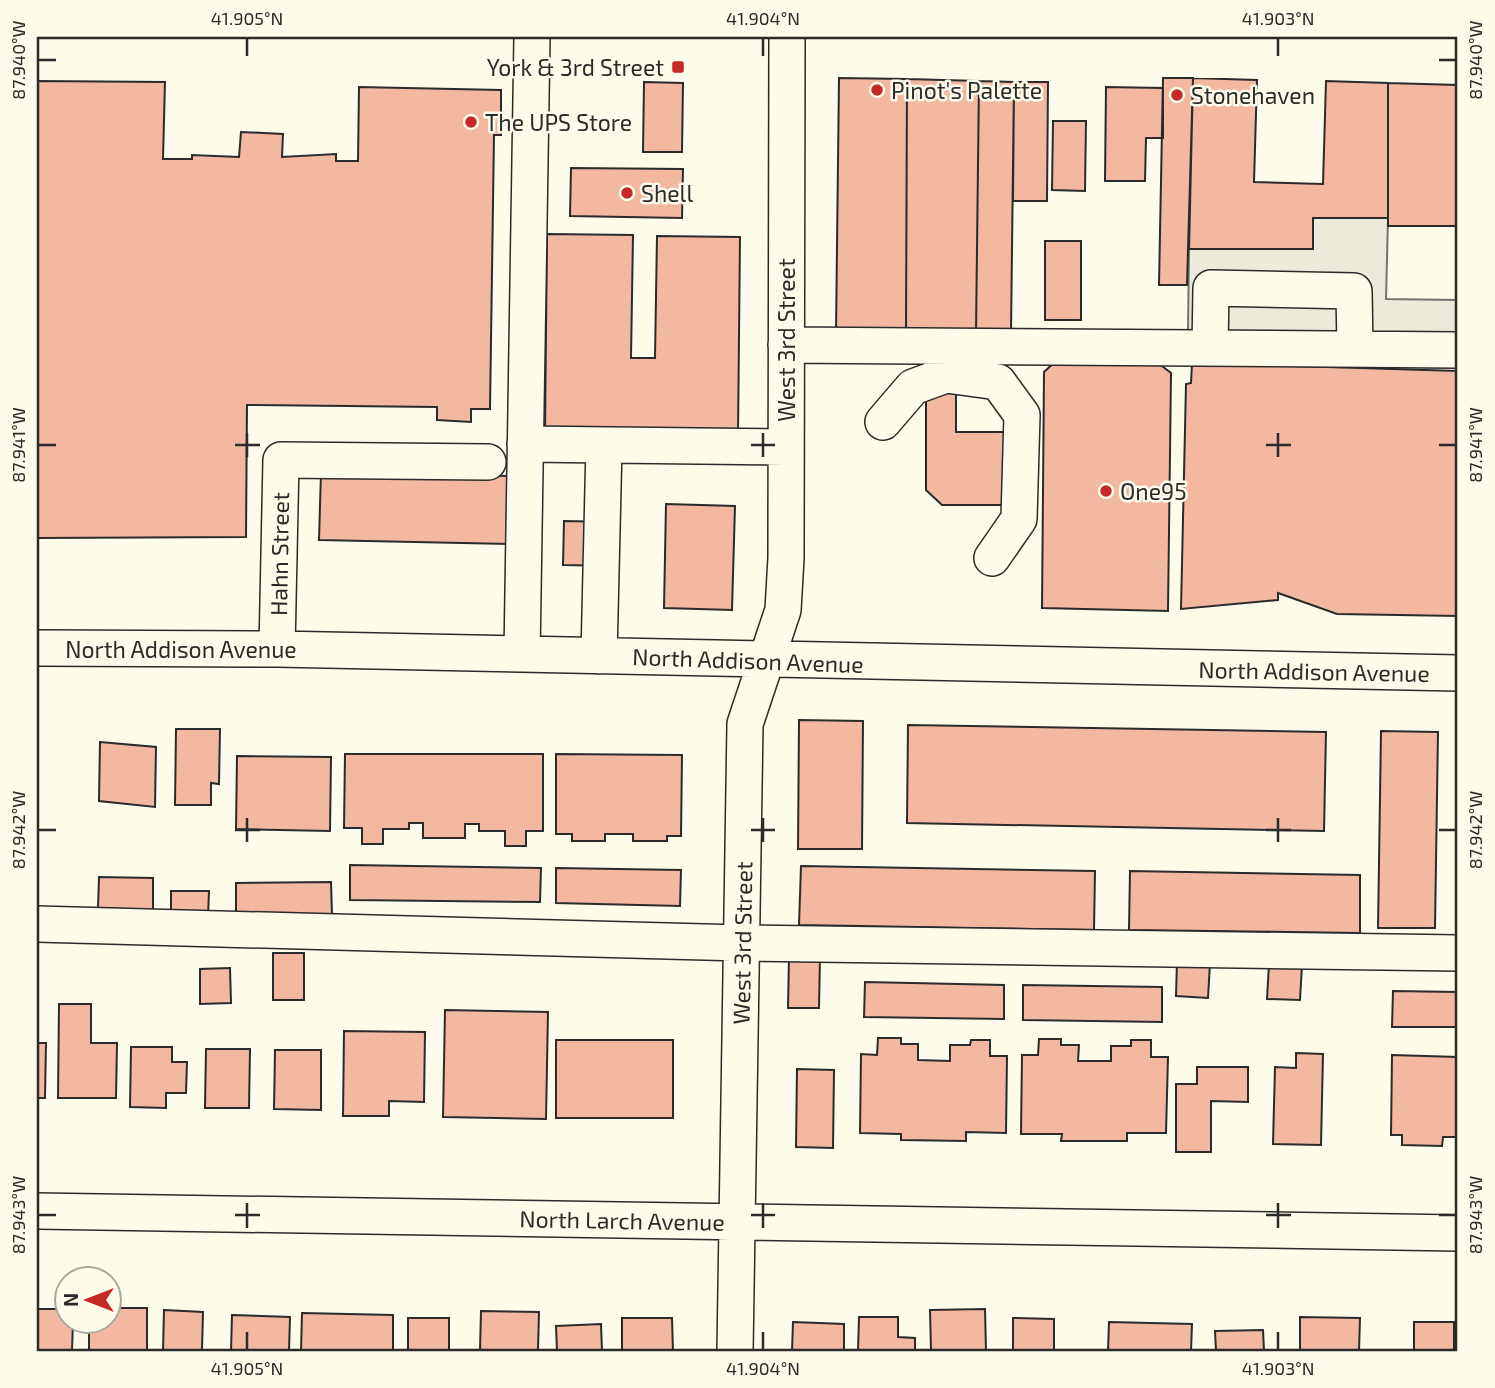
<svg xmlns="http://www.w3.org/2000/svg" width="1495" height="1388" viewBox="0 0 1495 1388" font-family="'Exo 2',sans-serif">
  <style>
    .parking { fill: #eceadb; stroke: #74746e; stroke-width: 2 }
    .building { fill: #f2b8a0; stroke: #2b2b2b; stroke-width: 2 }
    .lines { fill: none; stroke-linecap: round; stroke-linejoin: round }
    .minor-casing { stroke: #2b2b2b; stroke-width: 38 }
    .minor { stroke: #fdfbea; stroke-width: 35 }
    .ticks { fill: none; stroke: #2b2b2b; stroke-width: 2.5 }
    .poi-dot { fill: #c62828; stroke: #fdfbea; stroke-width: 2.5 }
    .labels { text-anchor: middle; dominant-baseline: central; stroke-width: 5; stroke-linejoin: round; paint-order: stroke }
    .poi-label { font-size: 23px; fill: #2b2b2b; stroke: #fdfbea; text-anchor: start }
    .street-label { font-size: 23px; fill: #2b2b2b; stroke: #fdfbea }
    .neatline { fill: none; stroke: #2b2b2b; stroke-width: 2.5 }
    .ticks-label { font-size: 18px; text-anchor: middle; fill: #2b2b2b }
  </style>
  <rect width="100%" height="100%" fill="#fdfbea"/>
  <path class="parking" d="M1313,218H1388L1386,299L1458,300V338L1188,333L1189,249H1313Z"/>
  <path class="building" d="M839,78L907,79L906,332H836Z
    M1163,78H1193L1187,285H1159Z
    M1193,78L1257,80L1254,182L1323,184L1326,81L1388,83V218H1313V249H1189Z
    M907,79L979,81L976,333L906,332Z
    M37,81L165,82L163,159H192V155L239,157L241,132L283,134L282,157L336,154V161H358L359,87L501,90V135H494L490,409H471V422L437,420V407L247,405L246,537L37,538Z
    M979,81L1014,82L1011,333H976Z
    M644,82L683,83L682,152H643Z
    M1014,82H1048L1047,201H1013Z
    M1388,83L1458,85V226H1388Z
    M1106,87L1163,88V138H1146L1145,181H1105Z
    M1053,121H1086L1085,191L1052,190Z
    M571,168L683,169L682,218L570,216Z
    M547,234L633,235L631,358H655L657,236L740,237L738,435L545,433Z
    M1045,241H1081V320H1045Z
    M1056,361L1158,363L1171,373L1168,611L1042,608L1044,372Z
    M1192,363L1458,371V616L1337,614L1278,593V600L1181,609L1186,384L1191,383Z
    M926,387H956V432H1014V505H942L926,490Z
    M321,472L516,476L515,544L319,540Z
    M666,504L735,506L732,610L664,608Z
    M564,521L614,522L613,566L563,565Z
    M799,720L863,721L862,849H798Z
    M908,725L1326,732L1324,831L907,823Z
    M176,729H220L219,784L211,783V805H175Z
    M1381,731L1438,732L1435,928H1378Z
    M100,742L156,747L155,807L99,801Z
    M345,754H543V831H526V846H505V831H479V824H465V838H423V823H409V829H383V844H362V828H344Z
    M556,754L682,755L681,836H667V841H633V834H605V841H572V834H556Z
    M237,756L331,757L330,831L236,829Z
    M350,865L541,868L540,902L350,900Z
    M801,866L1095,871L1094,930L799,925Z
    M556,868L681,870L680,906L556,903Z
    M1130,871L1360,875V933L1129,930Z
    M99,877L153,878V910L98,908Z
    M331,882L332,915H236V883Z
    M171,891H209L208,918L171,917Z
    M273,953H304V1000H273Z
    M789,957H820L819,1008H788Z
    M1177,961L1210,963L1208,998L1176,996Z
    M1269,964L1302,965L1300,1000L1267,999Z
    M230,968L231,1003L200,1004V969Z
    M865,982L1004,985V1019L864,1017Z
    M1023,985L1162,987V1022L1023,1020Z
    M1393,991L1458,992V1027H1392Z
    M59,1004H91V1043H117L116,1098H58Z
    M445,1010L548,1012L546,1119L443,1117Z
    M344,1031L425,1032L424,1102L389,1101V1116H343Z
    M878,1038H901V1044H918V1060L950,1061V1045H970L971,1040H990V1056H1007L1006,1133L966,1132V1141L901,1140V1134L860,1133L861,1054L877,1055Z
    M1039,1039H1061V1045H1079L1078,1061H1111V1046H1131V1040H1151V1057H1168L1166,1133H1127V1141H1061L1062,1134H1021L1022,1055H1038Z
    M556,1040H673V1118H556Z
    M37,1043H46L45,1098H37Z
    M131,1047H172V1062H187L186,1093H166V1108L130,1107Z
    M206,1049H250L249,1108H205Z
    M275,1050H321V1110L274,1109Z
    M1296,1053L1323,1054L1321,1145L1273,1144L1275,1067L1296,1068Z
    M1392,1055L1458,1057V1137H1443L1442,1146L1402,1145V1135H1391Z
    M1197,1067H1248V1102L1211,1101V1152H1176V1084H1197Z
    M797,1069L834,1070L833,1148L796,1147Z
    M108,1308H147V1351H89V1322H108Z
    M37,1309H66V1322H73L72,1351H37Z
    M985,1309L986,1351H931L930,1310Z
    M164,1310L203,1312L202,1351H163Z
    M481,1311L539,1312L538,1351H480Z
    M302,1313L393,1315V1351H301Z
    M232,1315L290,1317L289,1351H231Z
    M859,1317H898V1337L915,1338V1351H858Z
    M1300,1317L1360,1318L1359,1351H1300Z
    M408,1318H449V1351H408Z
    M622,1318H672L673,1351H622Z
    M1013,1318L1054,1319V1351H1013Z
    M793,1322L844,1324V1351H792Z
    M1109,1322L1192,1324L1191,1351H1108Z
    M1414,1322H1454V1351H1414Z
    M601,1324L602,1351H557L556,1326Z
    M1263,1330L1264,1351H1216L1215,1331Z"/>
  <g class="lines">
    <g class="minor-casing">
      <path id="minor" d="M786,345L1458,350
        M1210,348L1211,288L1354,291L1355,349
        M883,422L913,387L946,375L998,382L1022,415L1019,519L992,558
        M525,444L786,447
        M37,648L277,649L1458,673
        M277,649L281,460L488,462
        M522,654L532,37
        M599,656L604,445
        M37,924L742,943L1458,953
        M37,1211L1458,1233
        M735,1351L745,724L783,610L786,558L787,37"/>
    </g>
    <use href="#minor" class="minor"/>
  </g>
  <path class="ticks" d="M247,38V56M763,38V56M1278,38V56M38,60H56M1439,60H1456M247,433V457M763,433V457M1278,433V457M38,445H56M235,445H260M751,445H775M1266,445H1291M1439,445H1456M247,818V842M763,818V842M1278,818V842M38,830H56M235,830H260M751,830H775M1266,830H1291M1439,830H1456M247,1203V1228M763,1203V1228M1278,1203V1228M38,1215H56M235,1215H260M751,1215H775M1266,1215H1291M1439,1215H1456M247,1332V1350M763,1332V1350M1278,1332V1350"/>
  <g class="poi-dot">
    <rect x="671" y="60" width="14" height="14" rx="3.5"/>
    <circle cx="877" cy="90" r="7"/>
    <circle cx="1177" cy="95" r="7"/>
    <circle cx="471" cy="122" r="7"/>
    <circle cx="627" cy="193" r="7"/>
    <circle cx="1106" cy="491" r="7"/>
  </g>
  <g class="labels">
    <g class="poi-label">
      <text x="664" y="67" text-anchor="end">York &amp; 3rd Street</text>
      <text x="891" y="90">Pinot's Palette</text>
      <text x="1191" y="95">Stonehaven</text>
      <text x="485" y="122">The UPS Store</text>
      <text x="641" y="193">Shell</text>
      <text x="1120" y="491">One95</text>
    </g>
    <g class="street-label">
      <text transform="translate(786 340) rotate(-90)">West 3rd Street</text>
      <text transform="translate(279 554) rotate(-89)">Hahn Street</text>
      <text x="181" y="649">North Addison Avenue</text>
      <text transform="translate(748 660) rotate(2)">North Addison Avenue</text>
      <text transform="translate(1314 671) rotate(1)">North Addison Avenue</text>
      <text transform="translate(742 943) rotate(-89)">West 3rd Street</text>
      <text transform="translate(622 1220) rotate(1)">North Larch Avenue</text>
    </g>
  </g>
  <rect width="1495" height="1388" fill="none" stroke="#fdfbea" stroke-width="77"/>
  <g transform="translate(88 1300) rotate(270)"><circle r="33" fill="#fdfbea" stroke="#a9a89e" stroke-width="2"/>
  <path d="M0-5L12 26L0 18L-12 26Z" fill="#c62828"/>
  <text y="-10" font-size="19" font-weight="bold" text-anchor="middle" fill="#2b2b2b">N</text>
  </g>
  <rect x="38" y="38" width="1418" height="1312" class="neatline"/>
  <g class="ticks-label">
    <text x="247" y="25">41.905°N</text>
    <text x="763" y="25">41.904°N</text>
    <text x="1278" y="25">41.903°N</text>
    <text transform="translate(1476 60) rotate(-90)" y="6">87.940°W</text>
    <text transform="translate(19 60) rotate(-90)" y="6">87.940°W</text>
    <text transform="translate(1476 445) rotate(-90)" y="6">87.941°W</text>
    <text transform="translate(19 445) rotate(-90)" y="6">87.941°W</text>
    <text transform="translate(1476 830) rotate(-90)" y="6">87.942°W</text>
    <text transform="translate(19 830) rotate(-90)" y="6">87.942°W</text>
    <text transform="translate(1476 1215) rotate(-90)" y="6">87.943°W</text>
    <text transform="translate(19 1215) rotate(-90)" y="6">87.943°W</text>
    <text x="247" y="1375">41.905°N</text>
    <text x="763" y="1375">41.904°N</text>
    <text x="1278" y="1375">41.903°N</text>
  </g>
</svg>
